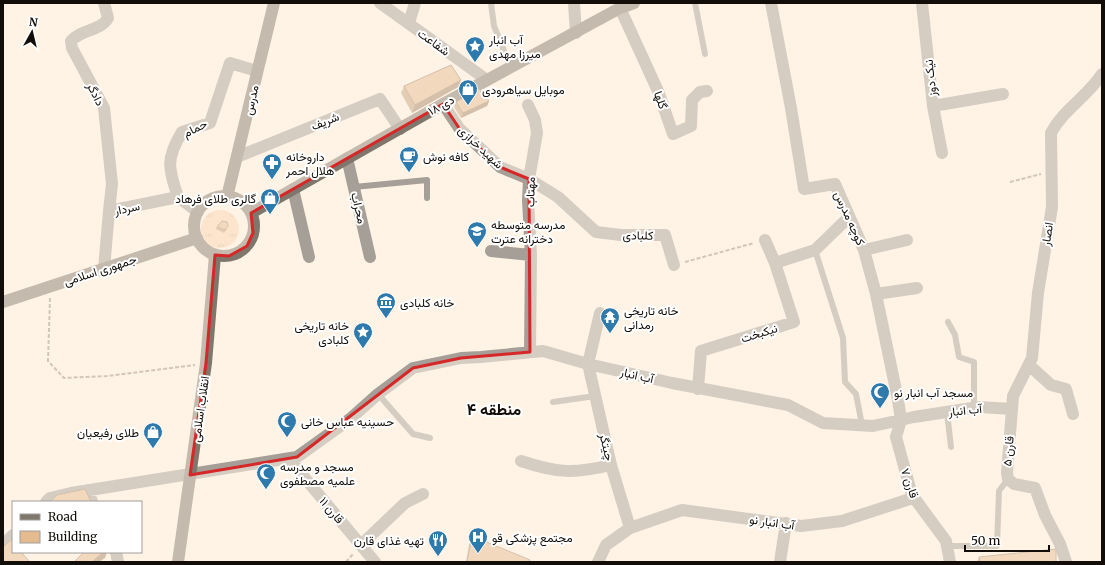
<svg xmlns="http://www.w3.org/2000/svg" width="1105" height="565" viewBox="0 0 1105 565" font-family="Merriweather,Vazirmatn,serif">
  <style>
    .grass { fill: url(#grass-tufts) }
    .lines { fill: none; stroke-linecap: round; stroke-linejoin: round }
    .path { stroke: #9a9188; stroke-width: 2; stroke-dasharray: 4 2; stroke-linecap: butt }
    .lane { stroke: #a59f98; stroke-width: 6 }
    .street { stroke: #a59f98; stroke-width: 12 }
    .secondary { stroke: #7f766c; stroke-width: 12 }
    .wall { fill: #c3a17a }
    .shaded-wall { fill: #9f8363 }
    .building { fill: #e3bb8e; stroke: #9f8363 }
    .marked { fill: none; stroke: #d62828; stroke-width: 3; stroke-linejoin: round }
    .labels { text-anchor: middle; dominant-baseline: central; stroke-width: 4; stroke-linejoin: round; paint-order: stroke }
    .poi-label { font-size: 12px; fill: #120d08; stroke: #fff; text-anchor: start }
    .street-label { font-size: 12px; fill: #120d08; stroke: #fff }
    .district-label { font-size: 16px; font-weight: bold; fill: #120d08; stroke: #fff }
  </style>
  <defs>
    <pattern id="grass-tufts" width="24" height="20" patternUnits="userSpaceOnUse"><rect width="24" height="20" fill="#f9d4ad"/><path d="M3 7l-1-3M5 7V3M7 7l1-3M15 17l-1-3M17 17v-4M19 17l1-3" fill="none" stroke="#d4b593"/></pattern>
  </defs>
  <rect width="100%" height="100%" fill="#fff3e6"/>
  <path class="grass" d="M201 229a19 19 0 1 1 38 0a19 19 0 1 1-38 0Z"/>
  <g class="lines">
    <path class="path" d="M1010,182L1041,174
      M685,262L754,243
      M50,298L48,361L64,378L107,376L195,365
      M346,562L353,554"/>
    <path class="lane" d="M491,3L494,26L511,68
      M695,3L705,54
      M354,187L427,180V198
      M815,250L843,338L845,382L856,394L862,425
      M948,322L955,335L959,357L974,362V408
      M378,394L413,434L430,438
      M553,402L595,396
      M947,412L951,447
      M947,546H997L999,491L1008,479"/>
    <path class="street" d="M104,3L108,18C101,31 81,29 71,41L72,48L104,108L112,184L109,211
      M380,3L487,80
      M574,3L576,33
      M771,3L791,108L804,189L835,184L864,250L876,294L898,400L901,420L896,437L912,495L946,541L950,562
      M922,3L933,106L942,153
      M620,8L658,91L673,134L691,126L692,100L700,92L707,91
      M409,23L415,3
      M443,104L459,128L500,167L529,179L558,197L596,232L621,235H665L674,265
      M528,105L535,120L537,133L529,179L528,200L531,255L530,352
      M933,106L1003,94
      M237,157L380,99L400,129
      M347,158L370,257
      M293,189L309,257
      M178,197C168,168 166,158 182,132L210,123L230,63L257,71
      M178,197L198,212
      M864,250L907,240
      M491,251L531,255
      M775,263L815,250L849,217
      M104,269L109,211L178,197
      M876,294L917,288
      M600,313L588,364L611,465L630,528
      M1029,365L1051,385L1066,389L1073,414
      M698,389L701,351L794,322L775,263L765,240
      M289,459L375,562
      M521,461C557,473 574,474 611,465
      M88,490L92,502
      M46,502L50,498L71,493L297,457L350,419L378,394L413,368L461,358L481,357L543,351L588,364L672,383L788,405L823,423L873,426L914,417L979,407L1012,409
      M362,544L405,503L423,494
      M3,545L13,535
      M116,552L118,562
      M598,562L606,545L630,528L682,510L801,526L842,521L913,498
      M780,562L786,523
      M1066,562L1060,544L1045,515L1035,488L1014,484L1008,479L1007,473L1013,396L1032,358L1038,293L1052,207L1051,133C1063,110 1088,96 1102,74"/>
    <path class="secondary" d="M194 226a30 30 0 1 1 60 0a30 30 0 1 1-60 0Z
      M227,197L274,3
      M251,213L443,104L620,8L634,3
      M3,302L197,238
      M178,562L206,363L215,255"/>
  </g>
  <path class="wall" d="M461,80L458,87L412,113L401,93L404,86Z
    M489,101L487,106L461,118L454,107L456,102Z
    M217,227L227,229L224,233L216,229Z
    M472,536L530,562H466L469,545Z
    M979,557L1056,562H977Z"/>
  <path class="shaded-wall" d="M461,80L458,87L412,113L415,105Z
    M489,101L487,106L461,118L463,113Z
    M103,552H107L105,558L99,562H92Z"/>
  <path class="building" d="M451,65L461,80L415,105L404,86Z
    M479,89L489,101L463,113L456,102Z
    M222,221L227,222L228,226L225,230L217,227Z
    M85,489L91,502H50L57,495Z
    M472,536L530,560V562H467Z
    M13,538V552H21L30,562H3V547Z
    M1056,549V562H980L979,557Z
    M84,552H103L92,562H74Z"/>
  <path d="M0 0H1105V565H0ZM443,104L459,128L500,167L529,179L530,352L461,358L413,368L297,457L190,475L206,363L215,255L229,256L247,246L253,233L251,213Z" fill="#fff3e6" fill-opacity=".55" fill-rule="evenodd"/>
  <path class="marked" d="M443,104L459,128L500,167L529,179L530,352L461,358L413,368L297,457L190,475L206,363L215,255L229,256L247,246L253,233L251,213Z"/>
  <defs>
    <g id="sight-pin" transform="scale(1)"><path d="M0 17L-7.5 6A9.5 9.5 0 1 1 7.5 6Z" fill="#2f7aad" stroke="#fff"/><path d="M0-6L1.8-2.2L6-1.7L2.9 1.2L3.7 5.4L0 3.3L-3.7 5.4L-2.9 1.2L-6-1.7L-1.8-2.2Z" fill="#fff"/></g>
    <g id="shop-pin" transform="scale(1)"><path d="M0 17L-7.5 6A9.5 9.5 0 1 1 7.5 6Z" fill="#2f7aad" stroke="#fff"/><path d="M-5-2.5h2.3a2.7 3.5 0 0 1 5.4 0H5L5.5 6h-11ZM-1.5-2.5h3a1.5 2.3 0 0 0-3 0Z" fill="#fff"/></g>
    <g id="cafe-pin" transform="scale(1)"><path d="M0 17L-7.5 6A9.5 9.5 0 1 1 7.5 6Z" fill="#2f7aad" stroke="#fff"/><path d="M-5.5-4.5H6V0H3Q3 3.5 0 3.5H-2.5Q-5.5 3.5-5.5 0ZM3-3.2v2h1.7v-2ZM-6 4.5H4V6H-6Z" fill="#fff"/></g>
    <g id="pharmacy-pin" transform="scale(1)"><path d="M0 17L-7.5 6A9.5 9.5 0 1 1 7.5 6Z" fill="#2f7aad" stroke="#fff"/><path d="M-2-6h4v4h4v4h-4v4h-4v-4h-4v-4h4Z" fill="#fff"/></g>
    <g id="school-pin" transform="scale(1)"><path d="M0 17L-7.5 6A9.5 9.5 0 1 1 7.5 6Z" fill="#2f7aad" stroke="#fff"/><path d="M0-5L7-2L0 1L-7-2ZM-4 1L0 2.5L4 1V4Q0 6-4 4Z" fill="#fff"/></g>
    <g id="museum-pin" transform="scale(1)"><path d="M0 17L-7.5 6A9.5 9.5 0 1 1 7.5 6Z" fill="#2f7aad" stroke="#fff"/><path d="M0-6L6-3V-2H-6V-3ZM-5-1h2V3h-2ZM-1-1h2V3h-2ZM3-1h2V3H3ZM-6 4H6V6H-6Z" fill="#fff"/></g>
    <g id="temple-pin" transform="scale(1)"><path d="M0 17L-7.5 6A9.5 9.5 0 1 1 7.5 6Z" fill="#2f7aad" stroke="#fff"/><path d="M0-6L5-2H3V0L6.5 2.5H4V6H1.5V3h-3V6H-4V2.5H-6.5L-3 0V-2H-5Z" fill="#fff"/></g>
    <g id="mosque-pin" transform="scale(1)"><path d="M0 17L-7.5 6A9.5 9.5 0 1 1 7.5 6Z" fill="#2f7aad" stroke="#fff"/><path d="M3.5-4.9A6 6 0 1 0 3.5 4.9A5 5 0 1 1 3.5-4.9Z" fill="#fff"/></g>
    <g id="hospital-pin" transform="scale(1)"><path d="M0 17L-7.5 6A9.5 9.5 0 1 1 7.5 6Z" fill="#2f7aad" stroke="#fff"/><path d="M-5-5h3v3.5h4V-5h3V5h-3V1.5h-4V5h-3Z" fill="#fff"/></g>
    <g id="restaurant-pin" transform="scale(1)"><path d="M0 17L-7.5 6A9.5 9.5 0 1 1 7.5 6Z" fill="#2f7aad" stroke="#fff"/><path d="M-5-6h1v4h1v-4h1v4h1v-4h1v5L-1.5 .5V6h-2V.5L-5-1ZM5-6V6H3V1.5H1.5Q1.5-4 5-6Z" fill="#fff"/></g>
  </defs>
  <g fill-rule="evenodd">
    <use href="#sight-pin" x="475" y="46"/>
    <use href="#shop-pin" x="468" y="89"/>
    <use href="#cafe-pin" x="409" y="156"/>
    <use href="#pharmacy-pin" x="272" y="163"/>
    <use href="#shop-pin" x="270" y="198"/>
    <use href="#school-pin" x="477" y="231"/>
    <use href="#museum-pin" x="386" y="302"/>
    <use href="#temple-pin" x="610" y="317"/>
    <use href="#sight-pin" x="363" y="332"/>
    <use href="#mosque-pin" x="880" y="392"/>
    <use href="#mosque-pin" x="287" y="421"/>
    <use href="#shop-pin" x="153" y="432"/>
    <use href="#mosque-pin" x="266" y="473"/>
    <use href="#hospital-pin" x="478" y="537"/>
    <use href="#restaurant-pin" x="438" y="540"/>
  </g>
  <g class="labels">
    <g class="poi-label">
      <text x="489" y="39">آب انبار<tspan x="489" dy="14">میرزا مهدی</tspan></text>
      <text x="482" y="89">موبایل سیاهرودی</text>
      <text x="286" y="156">داروخانه<tspan x="286" dy="14">هلال احمر</tspan></text>
      <text x="423" y="156">کافه نوش</text>
      <text x="256" y="198" text-anchor="end">گالری طلای فرهاد</text>
      <text x="491" y="224">مدرسه متوسطه<tspan x="491" dy="14">دخترانه عترت</tspan></text>
      <text x="400" y="302">خانه کلبادی</text>
      <text x="624" y="310">خانه تاریخی<tspan x="624" dy="14">رمدانی</tspan></text>
      <text x="349" y="325" text-anchor="end">خانه تاریخی<tspan x="349" dy="14">کلبادی</tspan></text>
      <text x="894" y="392">مسجد آب انبار نو</text>
      <text x="301" y="421">حسینیه عباس خانی</text>
      <text x="139" y="432" text-anchor="end">طلای رفیعیان</text>
      <text x="280" y="466">مسجد و مدرسه<tspan x="280" dy="14">علمیه مصطفوی</tspan></text>
      <text x="492" y="537">مجتمع پزشکی قو</text>
      <text x="424" y="540" text-anchor="end">تهیه غذای قارن</text>
    </g>
    <g class="street-label">
      <text transform="translate(434 42) rotate(36)">شفاعت</text>
      <text transform="translate(930 78) rotate(-96)">نیک دوز</text>
      <text transform="translate(96 94) rotate(63)">دادگر</text>
      <text transform="translate(251 100) rotate(-77)">مدرس</text>
      <text transform="translate(661 100) rotate(70)">گلها</text>
      <text transform="translate(441 105) rotate(-29)">۱۸ دی</text>
      <text transform="translate(325 121) rotate(-22)">شریف</text>
      <text transform="translate(195 128) rotate(-27)">حمام</text>
      <text transform="translate(481 147) rotate(43)">شهید خرازی</text>
      <text transform="translate(530 192) rotate(-89)">مهتاب</text>
      <text transform="translate(127 208) rotate(-12)">سردار</text>
      <text transform="translate(359 208) rotate(77)">محراب</text>
      <text transform="translate(850 218) rotate(66)">کوچه مدرس</text>
      <text transform="translate(1047 234) rotate(-81)">انصار</text>
      <text transform="translate(638 235) rotate(1)">کلبادی</text>
      <text transform="translate(100 270) rotate(-18)">جمهوری اسلامی</text>
      <text transform="translate(759 333) rotate(-17)">نیکبخت</text>
      <text transform="translate(637 375) rotate(13)">آب انبار</text>
      <text transform="translate(200 409) rotate(-82)">انقلاب اسلامی</text>
      <text transform="translate(965 410) rotate(-6)">آب انبار</text>
      <text transform="translate(607 447) rotate(77)">چیتگر</text>
      <text transform="translate(1008 451) rotate(-85)">قارن ۵</text>
      <text transform="translate(910 483) rotate(71)">قارن ٧</text>
      <text transform="translate(332 510) rotate(50)">قارن ۱۱</text>
      <text transform="translate(772 522) rotate(8)">آب انبار نو</text>
    </g>
    <g class="district-label">
      <text x="494" y="409">منطقه ۴</text>
    </g>
  </g>
  <rect width="1105" height="565" fill="none" stroke="#120d08" stroke-width="8"/>
  <rect x="12" y="501" width="130" height="52" fill="#ffffff" stroke="#a09e9c"/>
  <rect x="20" y="514" width="20" height="6" fill="#7f766c" stroke="#a09e9c"/>
  <text x="48" y="521" font-size="12" fill="#120d08">Road</text>
  <rect x="20" y="531" width="20" height="12" fill="#e3bb8e" stroke="#a09e9c"/>
  <text x="48" y="541" font-size="12" fill="#120d08">Building</text>
  <g transform="translate(32 32) rotate(8)" stroke="#ffffff" stroke-width="3" paint-order="stroke">
  <path d="M0-3L7 15L0 10L-7 15Z" fill="#120d08"/>
  <text y="-6" font-size="11" font-weight="bold" text-anchor="middle" fill="#120d08">N</text>
  </g>
  <path d="M965 545v6h84v-6" fill="none" stroke="#120d08" stroke-width="2"/>
  <text x="971" y="545" font-size="12" fill="#120d08" stroke="#ffffff" stroke-width="3" paint-order="stroke">50 m</text>
</svg>
